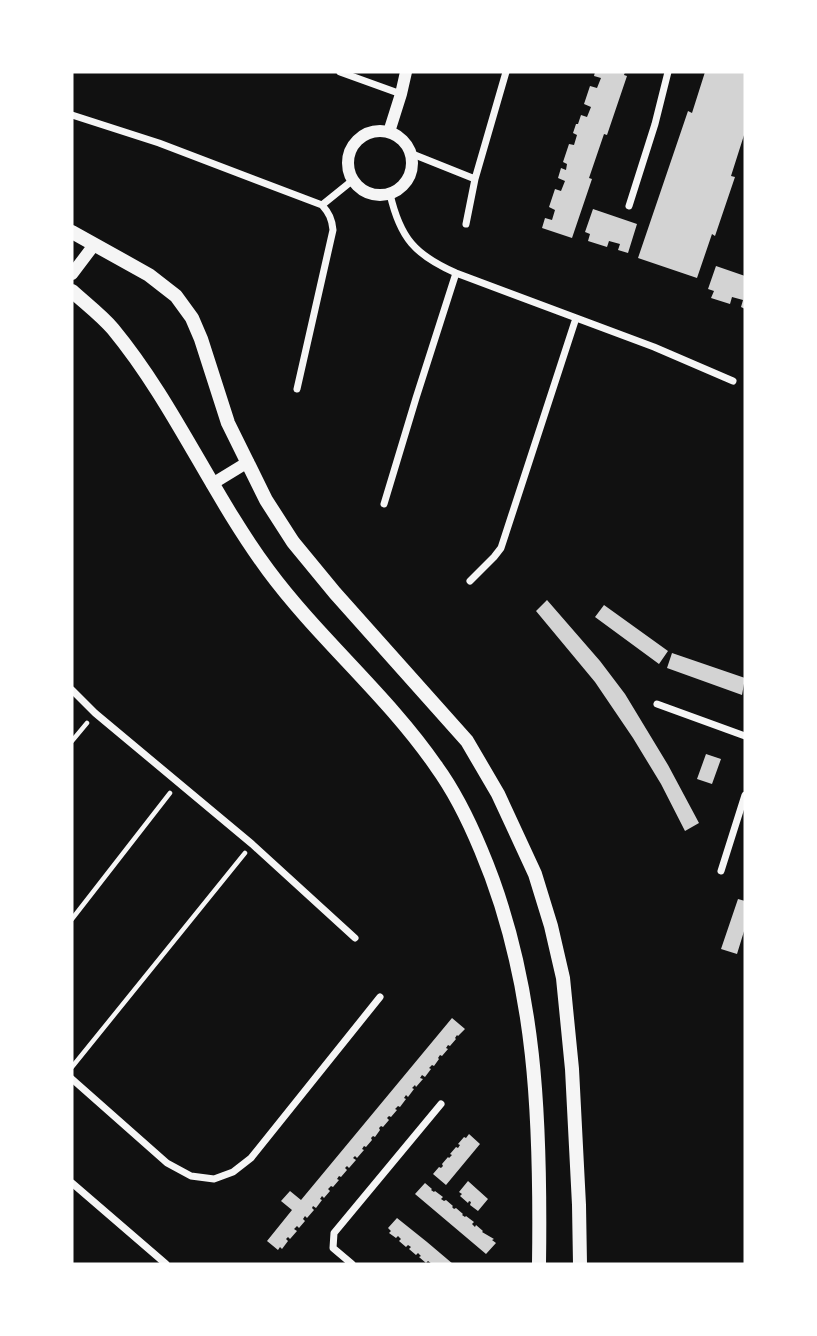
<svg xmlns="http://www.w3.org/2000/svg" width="817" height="1336" viewBox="0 0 817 1336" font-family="Manrope,sans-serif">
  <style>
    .building { fill: #d3d3d3 }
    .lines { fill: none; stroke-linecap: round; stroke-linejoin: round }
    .path { stroke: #f5f5f5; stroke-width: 4.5 }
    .minor { stroke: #f5f5f5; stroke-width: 7 }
    .tertiary { stroke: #f5f5f5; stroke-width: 12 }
    .secondary { stroke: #f5f5f5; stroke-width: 14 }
  </style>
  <rect width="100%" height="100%" fill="#111"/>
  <path class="building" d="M595,72H625L624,75L627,76L607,135L604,134L589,178L592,179L572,238L542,228L545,218L552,220L555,210L549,207L555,189L561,191L565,181L558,178L561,168L566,170L567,164L563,162L569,144L574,145L577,135L573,133L576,124H578L581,115L587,117L591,107L584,104L590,86L597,88L601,78L594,76Z
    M705,72H745V132L731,176L735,177L715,236L712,234L697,278L638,258L688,111L692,113Z
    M593,209L637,224L628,253L618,250L620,244L609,241L607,247L588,241L590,234L585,232Z
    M716,266L745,276V309L741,307L743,300L732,297L730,304L711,298L714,291L708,289Z
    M547,600L600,661L625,694L668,765L699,823L685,831L661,784L633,738L595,682L536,611Z
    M604,605L668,651L659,664L595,617Z
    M672,653L745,678L742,695L667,668Z
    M706,754L721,759L712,784L697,779Z
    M738,899L745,901V928L737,954L721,949Z
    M452,1018L465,1029L458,1036L457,1035L455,1038L456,1039L450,1046L448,1045L446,1048L448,1049L442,1056L440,1055L438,1058L439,1059L434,1066L432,1065L429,1068L431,1069L425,1077L422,1075L420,1078L423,1079L416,1087L415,1085L412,1088L414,1089L408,1097L406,1095L404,1098L406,1099L400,1107L398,1106L395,1109L397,1110L391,1117L389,1116L387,1118L389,1120L383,1127L381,1126L379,1128L380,1130L375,1137L373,1136L371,1138L372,1140L366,1147L364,1146L362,1149L364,1150L357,1158L355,1156L353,1158L356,1160L349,1168L347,1166L345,1168L347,1170L341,1177L339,1176L337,1179L339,1180L333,1187L331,1186L328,1189L330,1191L324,1198L322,1196L320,1199L322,1200L316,1208L313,1206L312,1208L314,1210L307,1218L305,1216L303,1219L305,1221L299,1228L297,1226L294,1229L297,1231L290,1239L288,1237L286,1239L288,1241L282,1249L280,1247L278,1250L267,1241L292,1210L281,1201L290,1191L301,1200Z
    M469,1134L480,1144L446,1185L433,1174L439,1167L441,1168L443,1166L442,1164L448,1157L449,1158L452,1155L450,1154L456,1147L458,1148L460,1145L458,1144L464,1137L466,1138Z
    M468,1181L488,1199L478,1211L470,1205L471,1202L469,1201L468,1203L460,1196L462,1194L459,1192Z
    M425,1183L432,1189L431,1190L434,1192L435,1191L443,1197L441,1199L444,1201L446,1200L453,1206L452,1207L454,1209L456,1208L463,1214L462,1215L465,1217L466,1216L474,1222L472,1224L475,1227L476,1225L483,1231L482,1232L494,1239L492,1240L496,1243L486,1254L415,1194Z
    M397,1218L427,1242L453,1264H432L428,1261L426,1263L419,1257L421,1256L418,1253L416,1255L409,1249L411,1247L408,1245L406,1247L399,1241L401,1239L398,1236L396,1238L389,1233L391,1231L388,1228Z"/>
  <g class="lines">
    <path class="path" d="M72,741L87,723
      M72,919L170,793
      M72,1067L245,853"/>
    <path class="minor" d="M340,72L401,94
      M72,115L159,143L322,205C329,213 332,219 333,230L297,389
      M410,153L475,179
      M390,194C400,238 415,255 456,273L654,347L733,381
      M322,205L353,180
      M629,206L655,124L668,72
      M466,224L475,179L506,72
      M384,504L416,398L456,273
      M470,581L494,557L501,548L576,318
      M72,690L95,713L252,844L355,938
      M657,704L745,736
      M721,871L745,795
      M72,1079L167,1163L191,1176L214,1179L233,1172L251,1158L380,997
      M72,1183L166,1264
      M352,1264L333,1248L334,1233L441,1104"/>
    <path class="tertiary" d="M348 163a32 32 0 1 1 64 0a32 32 0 1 1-64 0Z
      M389,132L401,94L406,72
      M72,274L94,245
      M212,484L248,462"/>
    <path class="secondary" d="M72,232L149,275L176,296L192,318L201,339L228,423L266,500L293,542L335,593L467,741L498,794L535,874L551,926L563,978L572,1069L579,1205L580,1264
      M72,291C85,303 101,315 113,329C174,403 211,493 268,570C319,639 387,695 436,766C455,792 469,821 481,850C537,982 541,1123 539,1264"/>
  </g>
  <rect width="817" height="1336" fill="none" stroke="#ffffff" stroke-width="147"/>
</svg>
